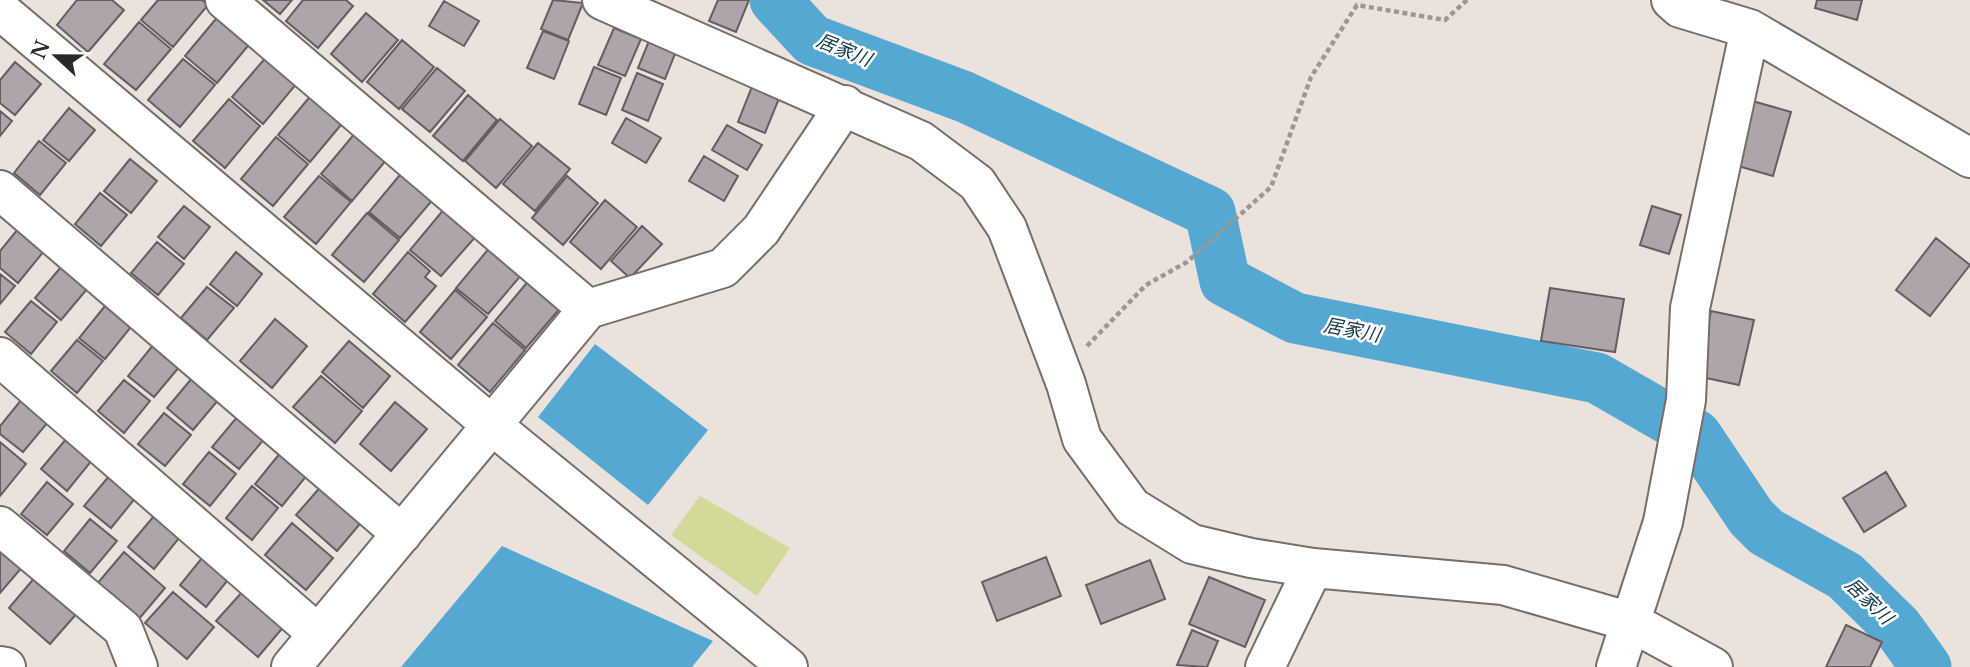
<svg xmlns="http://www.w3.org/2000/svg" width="1970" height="667" viewBox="0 0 1970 667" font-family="'Libre Baskerville','Noto Sans JP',serif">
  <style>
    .green { fill: #d2d999 }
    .water { fill: #54a8d2 }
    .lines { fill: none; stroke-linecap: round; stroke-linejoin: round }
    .river { stroke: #54a8d2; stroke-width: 51 }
    .building { fill: #aea5aa; stroke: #655d62; stroke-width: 2 }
    .minor-casing { stroke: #756f68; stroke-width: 42 }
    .path { stroke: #9d9792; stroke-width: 4.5; stroke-dasharray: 5 3.5; stroke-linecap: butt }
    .minor { stroke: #fff; stroke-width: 38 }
    .labels { text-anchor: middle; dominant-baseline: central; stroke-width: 5; stroke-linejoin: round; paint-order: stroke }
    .water-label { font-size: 19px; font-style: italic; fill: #153a4d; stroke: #fff }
  </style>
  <rect width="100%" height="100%" fill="#eae2db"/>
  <path class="green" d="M700,496L790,548L757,596L671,535Z"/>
  <path class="water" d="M595,344L708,430L648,505L538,417Z
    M502,546L713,641L692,667H401Z"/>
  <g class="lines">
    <path class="river" d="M775,0L812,40L965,97L1210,212L1225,281L1295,318L1597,378L1696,435L1751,517L1766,532L1845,576L1898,628L1926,667"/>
  </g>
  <path class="building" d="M77,0H112L124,10L88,52L57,25Z
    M158,0H202L208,5L173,47L141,20Z
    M263,0H292L280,14Z
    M303,0H346L353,6L318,48L286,21Z
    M553,0L583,3L568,40L541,29Z
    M718,0H749L736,32L709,21Z
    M1817,0H1862L1857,20L1815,8Z
    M444,1L479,21L464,46L429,26Z
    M366,13L398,40L362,82L331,54Z
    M220,14L252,41L217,83L185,56Z
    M139,22L171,49L136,90L104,64Z
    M614,28L641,39L625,76L598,65Z
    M543,31L569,41L554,79L527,68Z
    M653,31L680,41L665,79L638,68Z
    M402,40L434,67L399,109L367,82Z
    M267,56L298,82L263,124L232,97Z
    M183,59L215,85L180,127L148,100Z
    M15,62L41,84L15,115L0,103V80Z
    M594,67L621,78L606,115L579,104Z
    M437,68L465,91L430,132L402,109Z
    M637,73L663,84L648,121L622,110Z
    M753,84L780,96L765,133L738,122Z
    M313,93L345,120L310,162L278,135Z
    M468,95L497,120L463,161L433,136Z
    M229,99L260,126L225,168L193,141Z
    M1749,100L1791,112L1773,176L1731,164Z
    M69,108L95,130L69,161L43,140Z
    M0,111L12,121L0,136Z
    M626,118L661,138L646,163L612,143Z
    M500,119L532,146L496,188L465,161Z
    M727,125L762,145L747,170L712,150Z
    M356,132L387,159L352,201L321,174Z
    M276,137L308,164L273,206L241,179Z
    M39,141L66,163L40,195L14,173Z
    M538,143L570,169L535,211L503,184Z
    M704,156L738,176L724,201L689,181Z
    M130,159L157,181L131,213L104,191Z
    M404,170L436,196L400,238L369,212Z
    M319,176L351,202L316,244L284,217Z
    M567,176L598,203L563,245L532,218Z
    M100,193L127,215L101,246L75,224Z
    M605,200L637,227L601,269L570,242Z
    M184,206L210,227L184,259L158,237Z
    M1652,206L1681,215L1669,254L1640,245Z
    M445,208L477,235L441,276L410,250Z
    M367,213L399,240L364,282L332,255Z
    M642,226L662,244L630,278L611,261Z
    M18,229L44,251L18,283L0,268V251Z
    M1936,238L1970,265L1930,316L1896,290Z
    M157,242L184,264L158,295L131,273Z
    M491,246L523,273L488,314L456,288Z
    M236,252L262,274L237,306L210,284Z
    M408,252L430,271L425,277L436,286L405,322L373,294Z
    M61,267L87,289L61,320L35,298Z
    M0,274L15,286L0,304Z
    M530,279L562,306L526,348L495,321Z
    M207,287L234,308L207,340L181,318Z
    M1550,288L1624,299L1615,352L1541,341Z
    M455,290L487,317L451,359L420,332Z
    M31,301L57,322L31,354L5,332Z
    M105,306L131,327L105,359L79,338Z
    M1711,311L1754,320L1739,385L1697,376Z
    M275,319L307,346L272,388L240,361Z
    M493,323L525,350L490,392L458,365Z
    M77,340L103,361L77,393L51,371Z
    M349,341L390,376L363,408L322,372Z
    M154,344L180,366L154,397L128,376Z
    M321,376L362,411L335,443L293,407Z
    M193,377L219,399L193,430L167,408Z
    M124,380L150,401L124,433L98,411Z
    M22,399L49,421L23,452L0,434V426Z
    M395,402L427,429L391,471L360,444Z
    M164,413L191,435L165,466L138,444Z
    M238,416L265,438L239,469L212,447Z
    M67,438L93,459L67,491L41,469Z
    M0,442L26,464L0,496Z
    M209,452L236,474L210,506L183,484Z
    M281,452L308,474L282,506L255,484Z
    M1886,472L1906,506L1864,532L1843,498Z
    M110,475L137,496L111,528L84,506Z
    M47,482L73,504L47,535L21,514Z
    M323,484L364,519L337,551L296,515Z
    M252,486L278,508L252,540L226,518Z
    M154,516L180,537L154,569L128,547Z
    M90,519L117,541L90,573L64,551Z
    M292,523L333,558L306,590L265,555Z
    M0,547L23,566L0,593Z
    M124,552L165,588L138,620L97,584Z
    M206,553L232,575L206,607L180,585Z
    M1046,557L1061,596L997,621L982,582Z
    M1150,560L1165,599L1101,624L1086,585Z
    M36,576L78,612L50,644L9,608Z
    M1209,577L1265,600L1245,647L1189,624Z
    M244,590L285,625L258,657L216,621Z
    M173,592L214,627L187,659L145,623Z
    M1846,625L1882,642L1870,667H1826Z
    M1192,630L1218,641L1207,667L1177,665Z"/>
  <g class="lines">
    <g class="minor-casing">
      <path id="minor" d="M225,0L588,309
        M602,0L921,141L977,183L1007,228L1066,384L1082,439L1132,507L1192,544L1251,558L1313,568L1503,585L1631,622L1713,667
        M1671,0L1680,8L1750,29L1970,158
        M0,10L493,426L788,667
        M0,190L402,534
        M0,357L318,634
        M0,526L123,629L138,667
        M0,666L6,667
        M291,667L588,309L723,268L761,230L845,105
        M1265,667L1313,568
        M1616,667L1663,522L1686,400L1690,308L1750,29"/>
    </g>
    <path class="path" d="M1087,346L1146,285L1187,262L1271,187L1311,77L1357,5L1445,20L1467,0"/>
    <use href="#minor" class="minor"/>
  </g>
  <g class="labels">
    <g class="water-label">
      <text transform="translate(844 50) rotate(22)">居家川</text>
      <text transform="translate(1352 330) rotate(11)">居家川</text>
      <text transform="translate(1869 601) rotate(44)">居家川</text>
    </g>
  </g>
  <g transform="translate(56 56) rotate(292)" stroke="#ffffff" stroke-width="5" paint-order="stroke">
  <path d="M0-5L12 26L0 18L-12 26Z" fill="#2b2826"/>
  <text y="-10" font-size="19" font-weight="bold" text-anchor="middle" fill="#2b2826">N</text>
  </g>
</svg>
